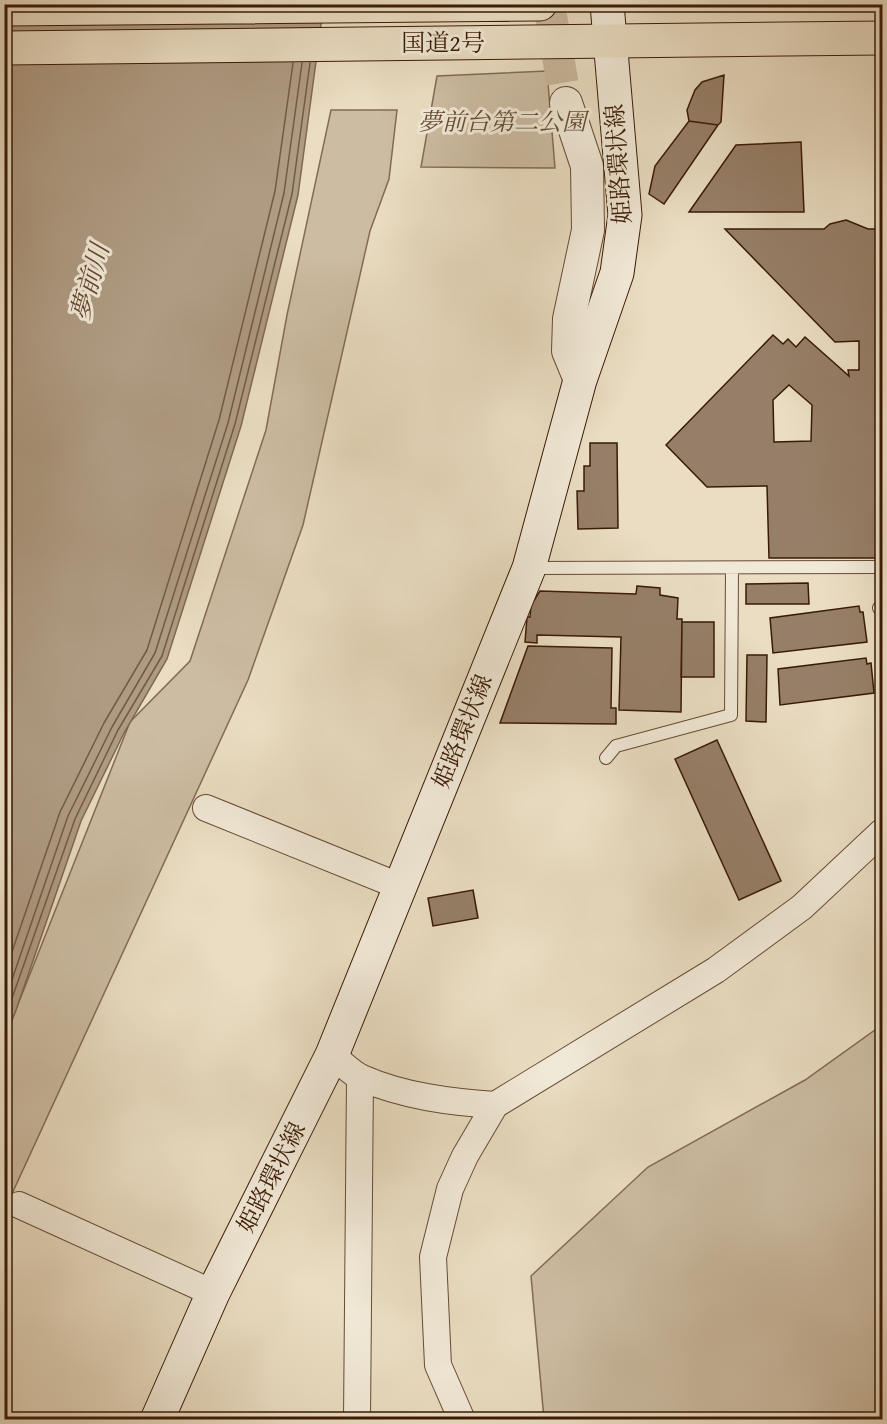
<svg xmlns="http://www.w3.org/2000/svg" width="887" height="1424" viewBox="0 0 887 1424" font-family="'Gentium Book Plus','Noto Serif JP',serif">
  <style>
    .green { fill: #ccbca2; stroke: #836b54; stroke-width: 1.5 }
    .water { fill: #ae9b82; stroke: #806750; stroke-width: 1.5 }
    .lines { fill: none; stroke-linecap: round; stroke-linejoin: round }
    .shore { stroke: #745a44; stroke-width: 1.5 }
    .building { fill: #967f68; stroke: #3a1a06; stroke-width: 1.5; fill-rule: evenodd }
    .tertiary-tunnel { stroke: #c7b69c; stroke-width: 32; stroke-dasharray: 32 16; stroke-linecap: butt }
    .service-casing { stroke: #664b35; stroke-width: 14 }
    .minor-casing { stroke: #664b35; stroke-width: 28 }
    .tertiary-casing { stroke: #664b35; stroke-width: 34 }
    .secondary-casing { stroke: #3a1a06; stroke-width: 35 }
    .trunk-casing { stroke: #3a1a06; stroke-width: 35 }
    .service { stroke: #f1e9d7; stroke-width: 12 }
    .minor { stroke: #f1e9d7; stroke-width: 26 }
    .tertiary { stroke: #f1e9d7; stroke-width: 32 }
    .secondary { stroke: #f1e9d7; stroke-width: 33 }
    .trunk { stroke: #eaddc2; stroke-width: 33 }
    .labels { text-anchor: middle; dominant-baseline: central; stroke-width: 6; stroke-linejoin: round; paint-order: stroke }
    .street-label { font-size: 24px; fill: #3a1a06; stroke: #f1e9d7 }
    .park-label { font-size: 24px; font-style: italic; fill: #664b35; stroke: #f1e9d7 }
    .water-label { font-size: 26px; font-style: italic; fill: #634731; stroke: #f1e9d7 }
  </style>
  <rect width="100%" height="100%" fill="#eaddc2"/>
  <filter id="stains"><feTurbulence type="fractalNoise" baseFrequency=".00333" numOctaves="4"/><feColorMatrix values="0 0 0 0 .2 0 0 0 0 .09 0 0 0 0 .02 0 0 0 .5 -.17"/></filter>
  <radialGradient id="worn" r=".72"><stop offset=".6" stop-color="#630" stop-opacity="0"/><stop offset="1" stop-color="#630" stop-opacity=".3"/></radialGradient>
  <path class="green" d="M547,71L555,168L421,167L437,76Z
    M331,110H397L389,179L370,231L303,525L248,680L5,1209V1037L130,722L190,661L266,430L287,315Z
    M882,1025V1419H544L531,1276L648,1167L805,1080Z"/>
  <path class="water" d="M5,5L322,17L298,195L241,426L167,659L124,733L81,821L15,1013L5,1035Z"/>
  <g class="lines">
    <path class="shore" d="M4,975L60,812L104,723L147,650L219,420L275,191L293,63
      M4,1003L68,816L112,727L155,653L228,423L284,193L302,63
      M4,1021L75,819L118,730L162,656L235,424L292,194L310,63"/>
  </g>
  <path class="building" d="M724,75L721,122L718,125L689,121L687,110L695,90L702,82Z
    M689,121L718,125L664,204L649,194L655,166Z
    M801,142L804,212H689L736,145Z
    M846,220L868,229H882V558H769L767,486L707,487L666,445L773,335L783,344L788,339L796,347L805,337L849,376L848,370H859V341L835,342L725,229H824L830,224ZM789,385L812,405L811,441L774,442L773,400Z
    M590,443H617L618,528L578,529L577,491H584V466H590Z
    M808,583L809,604H746V584Z
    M637,586L660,588V595L678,598L677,619H682L681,712L619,710L621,637L537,635V643L525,642L527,617H530L531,605L540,591L636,594Z
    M859,606L860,612H863L867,642L773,653L770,618Z
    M682,622H714V677H681Z
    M528,646L612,648L611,708H616V724L500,723Z
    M747,655H767L766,722L746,721Z
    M866,658L867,664L871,663L874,693L780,705L778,669Z
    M717,740L781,881L739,900L675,759Z
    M473,890L478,918L433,926L428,898Z"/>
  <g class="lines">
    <path class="tertiary-tunnel" d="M549,4L566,103"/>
    <g class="service-casing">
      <path id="service" d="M530,568L882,567
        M879,608L882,607
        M606,758L616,746L731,715L732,569"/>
    </g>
    <g class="minor-casing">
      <path id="minor" d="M206,808L399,886
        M332,1055C341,1062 351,1073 362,1078C403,1096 450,1102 495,1105L716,970L802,907L882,832
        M19,1205L213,1293
        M357,1420L360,1077
        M462,1420L438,1365L433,1257L450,1189L465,1156L495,1105"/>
    </g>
    <g class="tertiary-casing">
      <path id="tertiary" d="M566,103L587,166L588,230L569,319L568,351L580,380"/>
    </g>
    <g class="secondary-casing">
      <path id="secondary" d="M157,1420L213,1293L332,1055L529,568L580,380L617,273L625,215L607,4"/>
    </g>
    <g class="trunk-casing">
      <path id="trunk" d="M4,9L540,4
        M4,48L882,38"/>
    </g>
    <use href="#service" class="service"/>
    <use href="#minor" class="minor"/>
    <use href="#tertiary" class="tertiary"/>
    <use href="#secondary" class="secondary"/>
    <use href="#trunk" class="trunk"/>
  </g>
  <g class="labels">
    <g class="street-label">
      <text x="443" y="42">国道2号</text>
      <text transform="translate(618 164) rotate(-94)">姫路環状線</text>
      <text transform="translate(462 731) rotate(-68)">姫路環状線</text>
      <text transform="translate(271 1177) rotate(-63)">姫路環状線</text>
    </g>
    <g class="park-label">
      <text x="502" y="121">夢前台第二公園</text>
    </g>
    <g class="water-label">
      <text transform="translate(89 282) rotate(-74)">夢前川</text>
    </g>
  </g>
  <rect width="887" height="1424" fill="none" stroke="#eaddc2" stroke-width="24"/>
  <rect x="6" y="6" width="875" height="1412" fill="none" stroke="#3a1a06" stroke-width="3"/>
  <rect x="12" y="12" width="863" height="1400" fill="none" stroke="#3a1a06" stroke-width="1.5"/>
  <rect width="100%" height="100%" filter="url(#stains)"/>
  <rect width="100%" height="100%" fill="url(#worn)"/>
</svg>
